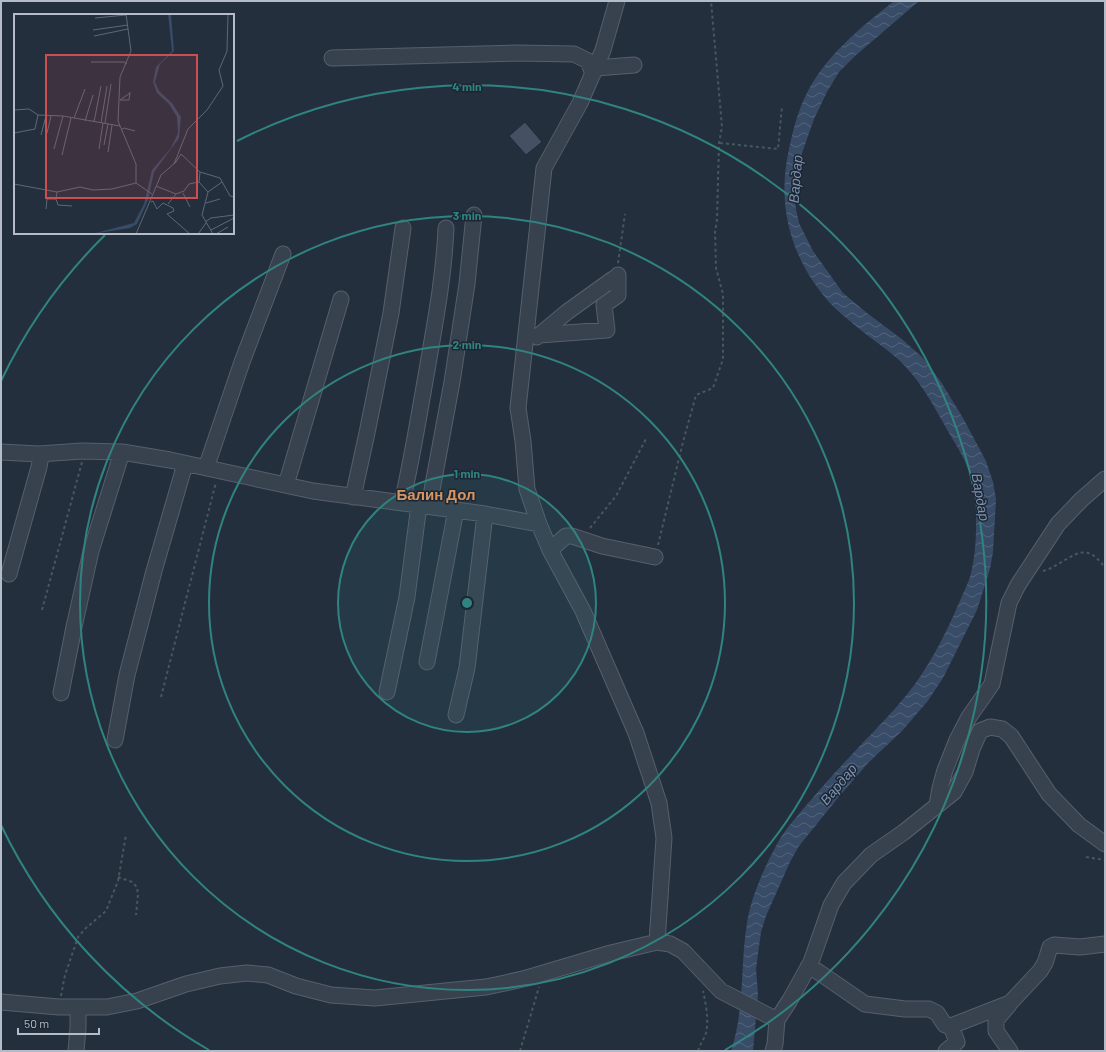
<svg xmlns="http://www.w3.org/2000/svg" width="1106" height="1052" viewBox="0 0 1106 1052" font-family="Barlow,sans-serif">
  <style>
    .water { fill: url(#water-waves) }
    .building { fill: #455162; stroke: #1f2835 }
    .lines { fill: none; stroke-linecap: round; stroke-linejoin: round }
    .minor-casing { stroke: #565f6c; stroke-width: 17 }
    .path { stroke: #44595c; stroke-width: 2; stroke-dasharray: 3 3; stroke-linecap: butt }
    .minor { stroke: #38414e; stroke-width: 15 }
    .ring { fill: none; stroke: #308480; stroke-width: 2 }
    .labels { text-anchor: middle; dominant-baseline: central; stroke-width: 3; stroke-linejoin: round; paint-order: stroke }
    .water-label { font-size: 14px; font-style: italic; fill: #7c92b1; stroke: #1d2633 }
    .quarter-label { font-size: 15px; font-weight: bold; fill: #d59563; stroke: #1d2633 }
    .inset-road { fill: none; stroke: #5e6776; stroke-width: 1 }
    .view { fill: #ce4d50; fill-opacity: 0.15; stroke: #ce4d50; stroke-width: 2 }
    .inset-edge { fill: none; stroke: #b4bcc9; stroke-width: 2 }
    .centre { fill: #308480; stroke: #1d2633; stroke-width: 2 }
    .ring-label { font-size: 12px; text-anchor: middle; font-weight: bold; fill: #308480; stroke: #1d2633; stroke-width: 3; stroke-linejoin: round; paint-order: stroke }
  </style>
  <defs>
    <pattern id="water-waves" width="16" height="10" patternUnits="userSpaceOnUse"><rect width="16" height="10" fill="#394c67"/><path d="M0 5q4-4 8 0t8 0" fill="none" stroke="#53647b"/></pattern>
  </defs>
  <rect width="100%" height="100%" fill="#242f3e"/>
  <path class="water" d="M894,1H919L855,56L839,72L827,92L814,119L801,156L796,179L795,201L796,209L799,223L813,251L843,293L867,313L903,340L923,358L941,382L963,418L986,461L993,482L996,499L993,552L990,569L977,610L943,678L927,702L902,731L868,763L837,799L799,846L790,862L766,916L761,932L756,969L758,994L753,1051H731C745,1009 740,966 747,923C750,900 764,868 775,848C782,833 793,821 804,808C821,788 839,768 857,749C877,728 898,707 915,684C933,659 947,631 959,603C962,595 966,588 969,580C977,556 977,520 975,495C972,470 961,453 949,433C936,410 923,385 905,366C891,351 872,340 857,327C848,319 837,311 829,302C792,260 777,209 788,154C792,134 797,113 806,95C825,56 861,27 894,1Z"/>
  <path class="building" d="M525,122L542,142L526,155L509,136Z"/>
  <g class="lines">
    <g class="minor-casing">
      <path id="minor" d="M617,1L603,50L580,103L544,168L518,408L523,441L527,489L539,524L550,550L583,611L636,733L659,803L664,838L657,942L670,944L683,951L721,991L777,1020
        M332,58L517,53L574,54L588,61L593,74
        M596,68L634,65
        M539,335L607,330L604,305L618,295V275
        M537,337L567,312L613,279
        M1,452L39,454L82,451L122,452L170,460L313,491L485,514L539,524
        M206,468L242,362L283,254
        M286,485L341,299
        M353,497L367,433L391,313L403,228
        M402,503C412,459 419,415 427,370C435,323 444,276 446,228
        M429,506L452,382L467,284L474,215
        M550,550L566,536H572L602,546L655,557
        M9,574L39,467L41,456L39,454
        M427,662L456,510
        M387,692L407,597L419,505
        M61,693L74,627L91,551L122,452
        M456,715L467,668L485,514
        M115,740L127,675L154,571L185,464
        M937,805L940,788L945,770L957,740L969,717L992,684L1009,603L1018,585L1058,524L1081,500L1105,479
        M808,967L817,971L865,1004L905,1009H929L937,1013L945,1025L951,1026L1010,1003L1040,971L1045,963L1050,947L1054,945L1080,947L1105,944
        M1,1002L59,1007H107L137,1001L186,984L220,976L247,973L268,975L296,986L331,995L375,998L486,987L505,983L527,978L611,953L657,942
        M1009,1005L996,1020V1031L1010,1051
        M76,1051L78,1028V1007
        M773,1051L775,1044L777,1020L790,1000L811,962L831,905L844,883L871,855L904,832L954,792L965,772L972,749L980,731L990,727L1002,729L1011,736L1049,794L1079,825L1105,844
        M946,1051L957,1042L951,1026"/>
    </g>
    <path class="path" d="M720,143L778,149L782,106
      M618,263L625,214
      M590,528L616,496L647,437
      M658,545L683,442L696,395L713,388L723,359V294L716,268L715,232L717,220L719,143L722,127L711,1
      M1043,571C1068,564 1083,535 1105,568
      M42,610L82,462
      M161,697L216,482
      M1086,857L1105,860
      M118,877L132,882L137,887L138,895L136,915
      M61,996L65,975L78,937L86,928L106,911L118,881L126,835
      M520,1051L539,987
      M698,1051C700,1044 704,1039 706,1033C709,1020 706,1004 703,991"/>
    <use href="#minor" class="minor"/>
  </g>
  <circle cx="467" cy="603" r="129" fill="#308480" fill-opacity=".12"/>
  <g class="ring">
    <circle cx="467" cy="603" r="129"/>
    <circle cx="467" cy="603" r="258"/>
    <circle cx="467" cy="603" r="387"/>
    <path d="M209 1050A516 516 0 0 1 1 825M1 381A516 516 0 0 1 105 235M237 141A516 516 0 0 1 725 1050"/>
  </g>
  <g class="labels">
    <g class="water-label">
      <text transform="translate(795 179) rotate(-85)">Вардар</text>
      <text transform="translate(981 497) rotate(80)">Вардар</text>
      <text transform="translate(838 784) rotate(-50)">Вардар</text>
    </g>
    <g class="quarter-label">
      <text x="436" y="494">Балин Дол</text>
    </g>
  </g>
  <g transform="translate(14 14)">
    <rect width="220" height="220" fill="#242f3e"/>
    <path d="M154,0H157L160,37L146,50L141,68L145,77L158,89L167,103L165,124L140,158L134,186L123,210L116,214L78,220L120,209L130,190L138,156L157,134L164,119L163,103L155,90L143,79L139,68L142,53L158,37Z" fill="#394c67"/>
    <path class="inset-road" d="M112,0L117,37L106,63L104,107L122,150V169L138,180M81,4L112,1M79,16L114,11M80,22L114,15M77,48H110L113,50M106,86H115L116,78M106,86L116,79M0,96L15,95L24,101L49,102L106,112M60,104L71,75M71,107L79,81M80,108L87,72M87,109L93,72M91,109L97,70M107,116L110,114L121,117M0,119L21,115L24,101M33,119L37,102M27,121L32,102M90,131L94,110M40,135L49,102M85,135L89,109M94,138L98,111M48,141L57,104M160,150L174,115L193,96L209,72L205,56L213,37L214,0M186,158L185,168L194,178M0,170L43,178L66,173L79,176L98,175L122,169M142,172L162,180L170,177L175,170L185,168M169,179L176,193M42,185L44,191L58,192M137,188L139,187L143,195L149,189L159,194L160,197L153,200L176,220M192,189L206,185M154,190L162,180M32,195L33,185H42L43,178M191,208L197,204L220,201M197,216L220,204M122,220L147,161L162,148L167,140L186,158L206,164L216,182L220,183M184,220L192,209M199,220L188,201L194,178L208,168M202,220L214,213"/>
    <path class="view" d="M32,41H183V184H32Z"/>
    <rect width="220" height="220" class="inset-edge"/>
  </g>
  <circle cx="467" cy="603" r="6" class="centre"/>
  <g class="ring-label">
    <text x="467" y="91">4 min</text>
    <text x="467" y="220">3 min</text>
    <text x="467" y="349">2 min</text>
    <text x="467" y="478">1 min</text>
  </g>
  <rect width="1106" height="1052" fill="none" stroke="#b4bcc9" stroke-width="4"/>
  <path d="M18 1028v6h81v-6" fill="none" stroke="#b4bcc9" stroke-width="2"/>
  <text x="24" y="1028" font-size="12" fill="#b4bcc9" stroke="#1d2633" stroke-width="3" paint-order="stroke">50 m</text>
</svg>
